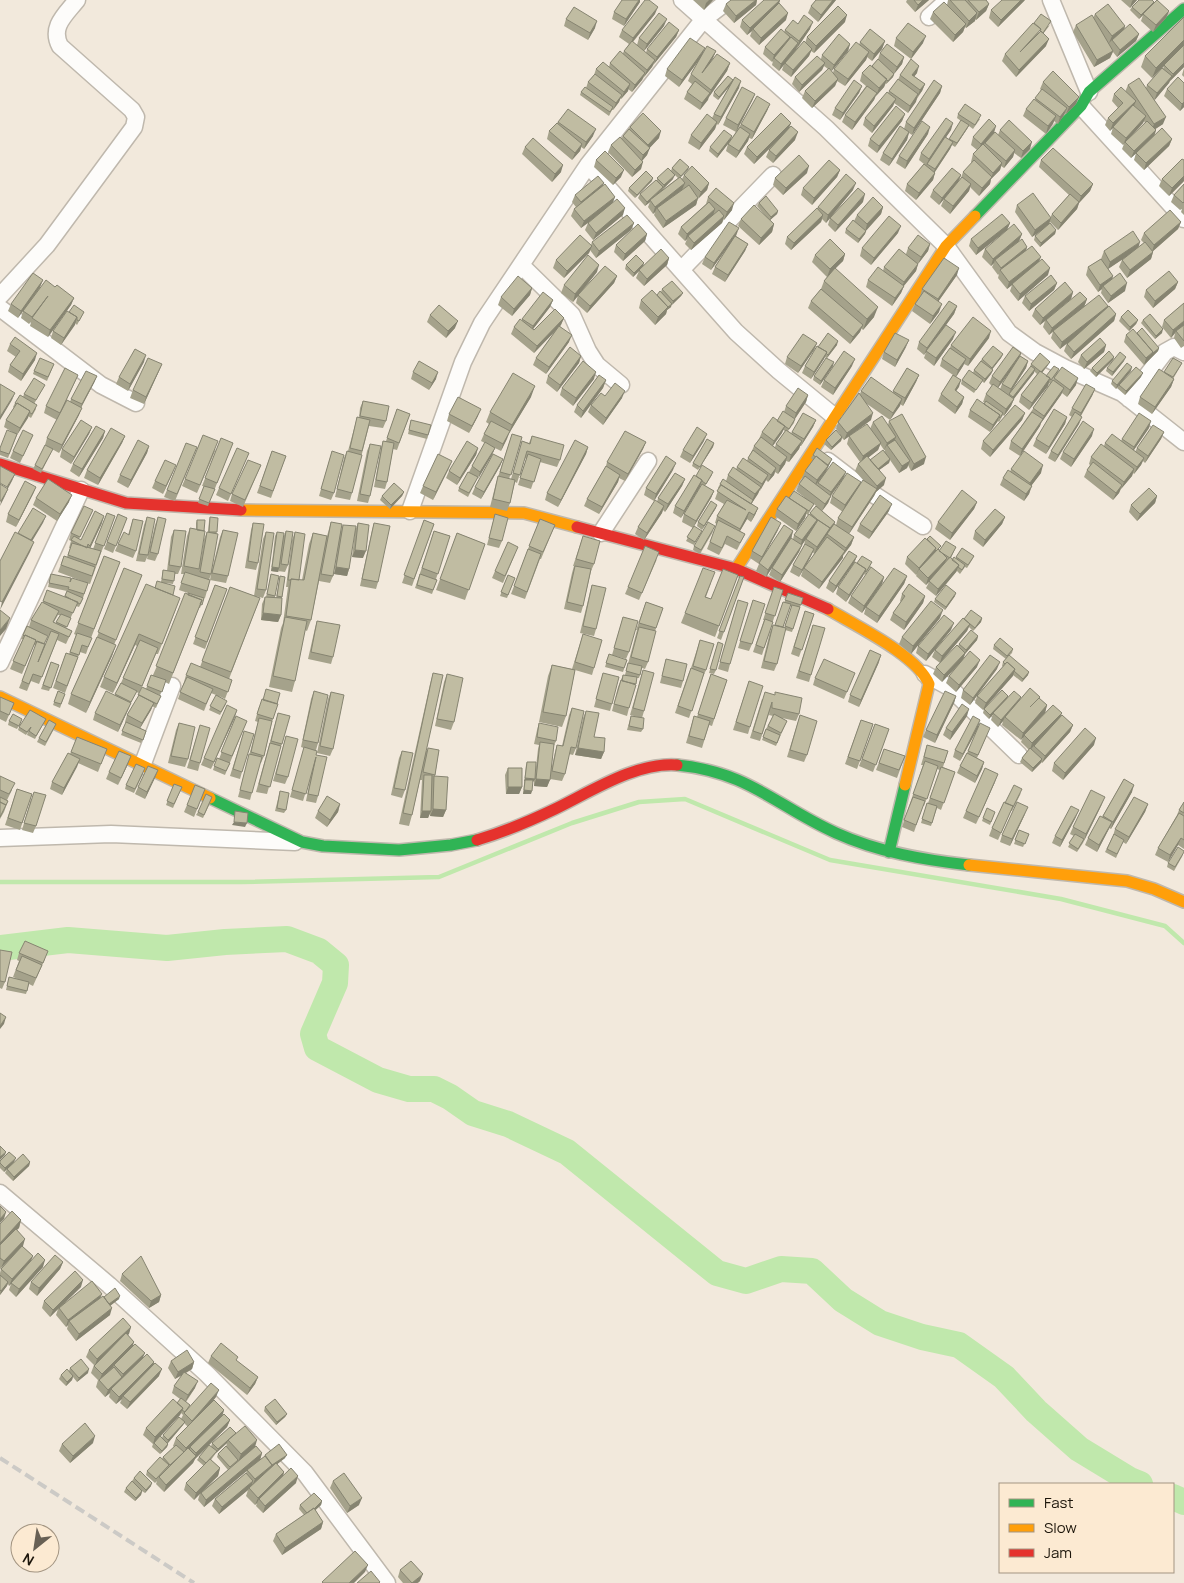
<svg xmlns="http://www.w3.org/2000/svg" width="1184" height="1583" viewBox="0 0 1184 1583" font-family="Manrope,sans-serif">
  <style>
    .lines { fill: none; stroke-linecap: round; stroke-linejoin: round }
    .stream { stroke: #c0e8ac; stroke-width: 4.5 }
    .river { stroke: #c0e8ac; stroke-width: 26 }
    .street-casing { stroke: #bfb8ad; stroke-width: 19 }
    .fast-casing { stroke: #bfb8ad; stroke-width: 14 }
    .slow-casing { stroke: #bfb8ad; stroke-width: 14 }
    .jam-casing { stroke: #bfb8ad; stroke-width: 14 }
    .street { stroke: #fdfcfa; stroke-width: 16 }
    .fast { stroke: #30b455; stroke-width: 11 }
    .slow { stroke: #ff9f0a; stroke-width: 11 }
    .jam { stroke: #e5322d; stroke-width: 11 }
    .rail { stroke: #cccac6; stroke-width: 4; stroke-dasharray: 10 5; stroke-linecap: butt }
    .wall { fill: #a5a28b; fill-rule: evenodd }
    .shaded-wall { fill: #868471 }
    .building { fill: #c0bca2; stroke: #868471 }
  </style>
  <rect width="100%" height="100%" fill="#f2e9dc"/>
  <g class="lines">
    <path class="stream" d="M0,882H242L439,877L572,823L639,802L685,799L830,860L1061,899L1165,926L1184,943"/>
    <path class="river" d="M0,948L68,940L167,948L225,942L287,939L319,951L336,965L335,983L313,1034L317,1048L378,1080L409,1089H434L450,1097L473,1113L508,1124L567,1152L717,1273L746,1281L781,1269L812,1271L843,1300L880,1323L922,1337L959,1345L1004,1377L1036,1411L1079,1449L1130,1480L1140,1484
      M1173,1497L1184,1502"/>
    <g class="street-casing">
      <path id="street" d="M682,0L826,128L946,246L1009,333L1035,352L1065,368L1122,393L1184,442
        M1051,0L1089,92
        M929,17L948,0
        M1081,106L1184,219
        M588,165L736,332L779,371L835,417
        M521,265L572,315L588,351L597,365L621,385
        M681,270L773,175
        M0,296L47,245L134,127L136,117L132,110L60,46C50,27 65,15 77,0
        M0,308L101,385L136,403
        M1129,399L1165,352L1174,347L1184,352
        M828,461L862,487L923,526
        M410,511L463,362L482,323L588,165L703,20L729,0
        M601,533L648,461
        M0,663L81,490
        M925,674L949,687L1019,755
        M142,766L172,686
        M0,838L111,834L295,842
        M0,1193L109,1285L207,1374L305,1473L387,1583"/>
    </g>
    <g class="fast-casing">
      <path id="fast" d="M975,216L1081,106L1089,92L1184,9
        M677,765C749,772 776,806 836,833C878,852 924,860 969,865
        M210,798L302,842L323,846L399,850L451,845L477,840
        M889,852L905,785"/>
    </g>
    <g class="slow-casing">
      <path id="slow" d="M241,510L524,513L577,527
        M736,569L946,246L975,216
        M828,609C856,626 917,655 929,684L905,785
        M0,697L210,798
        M969,865L1127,881L1154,889L1184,902"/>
    </g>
    <g class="jam-casing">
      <path id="jam" d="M0,464L126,503L241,510
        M577,527L736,569L828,609
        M477,840C504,832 530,821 555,809C592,791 636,762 677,765"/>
    </g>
    <use href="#street" class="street"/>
    <use href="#fast" class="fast"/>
    <use href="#slow" class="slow"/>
    <use href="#jam" class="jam"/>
    <path class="rail" d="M0,1458L194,1583"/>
  </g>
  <path class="wall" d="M693,0H713L704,10Z
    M731,0H757L756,5L734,23L723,11L726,4Z
    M780,0L779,3L786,20L759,45L750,36L752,31L747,35L740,27L742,20Z
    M816,0H836L818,22L808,13L811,6Z
    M907,0H929L915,12L906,2Z
    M948,0H986L989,4L986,11L976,20L975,19V21L966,28L965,27L963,32L953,42L930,19L933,12L947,5Z
    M1025,0L998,27L989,18L991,10Z
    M1121,0H1137L1130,8Z
    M640,2L624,26L612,19L614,12Z
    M1153,4L1169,11L1166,18L1153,32L1141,21L1143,15L1139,19L1130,10L1132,7Z
    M655,14L633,42L646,53L647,49L679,30L676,37L654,64L652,67L644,77L642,80L632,92L628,89V91L621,99L620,98L619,102L613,110H612L609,116L580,95L581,92L586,88L588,82L594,75L596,69L609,67L610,63L623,53L624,51L629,44L619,37L622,30Z
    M1095,14L1125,26L1124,30L1139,34L1136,41L1117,57L1113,52L1110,58L1094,67L1073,32L1076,25L1093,18Z
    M566,19L595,28L588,40L564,26Z
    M845,22L814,53L811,51L809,56L791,77L782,70L784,64L779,71L772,65L773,61L772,62L763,54L765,47L784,32L785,30L798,24L810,29L796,50L805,43L807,37Z
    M1050,25L1043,34L1046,46L1016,77L1002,61L1005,54Z
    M664,26L644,51L637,45L639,38Z
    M896,38L923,43L911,59L894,46Z
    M885,41L882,49L872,61L867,57L866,60L845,86L837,81L835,86L812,108L802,98L805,91L828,69L824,66L822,70L799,92L792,84L795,77L821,59L822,55L850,44L848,51L831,71L833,73L834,69L859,45L860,42Z
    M716,51L711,62L730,63L727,71L700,110L684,99L687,92L692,84L688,81L691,74L699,60L679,87L665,76L667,69L703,53Z
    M880,53L904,57L902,64L894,74L893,77L886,84V83L884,87L876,96V95L874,100L852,130L842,122L845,115L866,86L860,81L862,73L872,66L878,59Z
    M1145,56L1184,67L1170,81L1169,83L1154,100L1163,124L1155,129L1156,130L1154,136L1172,139L1169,146L1144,170L1134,160L1136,153L1131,158L1122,149L1124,144L1123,145L1111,134L1113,127L1110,131L1105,125L1108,118L1118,108L1112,101L1114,94L1125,92L1128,85L1146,88L1147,85L1163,69L1164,66L1152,78L1141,67ZM1144,121L1145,123L1132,135L1143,123Z
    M1184,68V77L1182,75Z
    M917,73L914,76L925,84L922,91L908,113L894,103L893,106L872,133L863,125L865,118L888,93L889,91L898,80L900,75Z
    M728,76L739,88L718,125L717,124L715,129L699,150L688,143L691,135L712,118L714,114L729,87L718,100L713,96L714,92Z
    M1043,82L1079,97L1076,104L1066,114L1065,113L1058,124L1054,121L1046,134L1023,116L1026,109L1035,100L1041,90L1040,89Z
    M1184,83V107L1180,111L1164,96L1167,89Z
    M862,86L859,93L840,120L832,115L835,108Z
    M942,86L940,93L912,135L909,133L907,140L889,166L880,160L883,153L904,129L906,122Z
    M755,94L752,101L736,132L723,125L726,118Z
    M770,104L767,111L752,139L749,138L748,141L736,158L726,151L728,144L741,124Z
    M905,114L902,121L877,153L868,146L870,139Z
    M958,114L980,119L973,129L969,126L955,147L952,145L950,149L935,172L933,180L916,200L905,191L907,184L924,164L919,160L921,153L951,130L946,137L949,140L961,121L957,118Z
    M558,122L593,136L584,149L581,147L580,151L572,160L547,139L549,131Z
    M791,123L789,128L795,140L773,163L766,157L769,150L772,146L754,164L744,154L747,147Z
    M630,127L659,138L649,148L647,155L642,161L641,169L632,177L608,152L611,145L621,139L623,136Z
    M1000,130L1030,149L1021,158L1014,153L1013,157L1004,168L1001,166L1000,170L991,179L990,184L979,196L970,187L969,191L950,214L941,206L944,199L939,205L930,197L933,190L961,175L959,181L961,178L963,172L972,163L971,162L973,154L977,150L971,145L973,137L994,133L984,145V146L985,143L998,135Z
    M928,134L905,169L896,163L899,156Z
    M731,140L717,158L709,151L710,147Z
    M525,147L561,172L552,182L522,154Z
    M680,159L681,178L682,179L684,175L709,183L707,190L698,198L696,205L663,228L654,215L655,212L653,214L648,207L650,202L645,206L638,198L640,194L657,180V178L673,179L661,191L678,178L671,171L672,168Z
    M596,160L621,177L613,185L594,167Z
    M1041,160L1093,184L1090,191L1079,203L1077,209L1058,230L1050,222L1049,224L1056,230L1055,234L1040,247L1034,240L1035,236L1042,230L1032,237L1015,212L1017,205L1050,218L1052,214L1069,195L1039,167Z
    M1184,160V181L1169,196L1159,186L1162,179Z
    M840,170L837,177L812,205L801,195L803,188Z
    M807,173L783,195L773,185L775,178Z
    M652,181L635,198L628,191L629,188Z
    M604,183L602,187L615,197L613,202L623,215L593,240L585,230L588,223L581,228L571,216L574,209L576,207L572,202L575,195Z
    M1184,184V215L1181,212L1182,209L1180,210L1171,202L1174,195Z
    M853,190L826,223L822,219L821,222L791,250L785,244L787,237L817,208L818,207Z
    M708,197L732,210L724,220V219L722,223L691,250L685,244L687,239L685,241L678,234L681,227L706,204Z
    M863,202L835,232L828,225L830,218Z
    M759,203L778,211L777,214L770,220L774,224L772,232L759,245L738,226L741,219L766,217L757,206Z
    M883,207L881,214L866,230L865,234L858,243L845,233L846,229L854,221L857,215Z
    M1181,222L1178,229L1153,251V252L1151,259L1127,278L1119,267L1122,260L1127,256L1108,269L1113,276L1112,279L1125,291L1108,303L1101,293L1102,289L1098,292L1086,275L1088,267L1101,259L1104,251L1138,247L1144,243L1141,240L1144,233Z
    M634,223L631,230L596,258L590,250L589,253L564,278L553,268L556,260L591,245L592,242Z
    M1010,223L1007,230L976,255L969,246L971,239Z
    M898,233L871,265L860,256L862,248Z
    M647,234L645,241L623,261L614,252L616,245Z
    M1022,234L1019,241L1027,247L1026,250L1040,261L1048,275L1018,301L1010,291L1012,285L1007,289L998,278L999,274L998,275L992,267L994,263L991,266L982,257L985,249Z
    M736,236L748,244L745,251L725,282L712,274L715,267L727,248L711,270L702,264L705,257Z
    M930,244L928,251L918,264L916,271L904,286L901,293L892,306L866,287L868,280L883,271L884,267L906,254L908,248Z
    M845,254L843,261L835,268L874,317L863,330L861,328L860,332L850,344L808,308L811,301L821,289L824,281L827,277L812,262L815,255Z
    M669,258L667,265L644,286L636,278L639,271L633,277L625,269L626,265L643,266Z
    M597,272L573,302L561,293L564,285Z
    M957,275L938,302L939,312L930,324L912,311L915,304L920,296L922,289Z
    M617,276L614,283L587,313L576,303L578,295Z
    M43,280L40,287H55L74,298L71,305L48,337L30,326L31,322L29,324L21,318L23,311L18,318L8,311L11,304Z
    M1178,282L1175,289L1153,308L1144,297L1146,290Z
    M1057,283L1054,290L1029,311L1022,303L1025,296Z
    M532,288L530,295L512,316L498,305L501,297Z
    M662,289L683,293L681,296L671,305V307L667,310L666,314L655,325L639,308L641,300L657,295L661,292Z
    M1073,292L1071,299L1057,311L1087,299L1084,307L1108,306V308L1116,314L1114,321L1071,359L1064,351L1067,343L1060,349L1051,338L1053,332L1049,335L1043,327L1045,321L1040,325L1032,316L1035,309Z
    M553,300L550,307L533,329L534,330L564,318L560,326L569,342L546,374L533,365L536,358L555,331L534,353L511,334L514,327L522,320V319Z
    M1184,303V346L1181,348L1174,338L1175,333L1171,338L1162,327L1164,320Z
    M957,306L954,314L941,332L953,339L934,366L924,358L926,352L924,355L917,349L919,342Z
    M69,312H84L77,325L75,323L61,345L51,338L53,331Z
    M430,315L455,328L446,338L427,322Z
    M1121,317L1138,320L1136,324L1129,331L1119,321Z
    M1143,320L1162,333L1155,339L1141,323Z
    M1137,333L1159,348L1158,351L1144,365L1124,342L1126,335Z
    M989,338L968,366L964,364L963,366L956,377L961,380L956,391L964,397L962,404L955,414L938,401L941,394L953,375L940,366L942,359L950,348L951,345Z
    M817,343L814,350L798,373L785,364L787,357Z
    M10,344L35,360L21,381L8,372L10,365L16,357L7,351Z
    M837,345L827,358L833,366L820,385L813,380L814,376L826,358L825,357L811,379L802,373L805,366L818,347Z
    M1106,345L1104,352L1084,369L1078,362L1081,355Z
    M906,347L895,367L882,359L884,352Z
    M1021,353L1020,356L1028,361L1026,368L1012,390L1030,367L1031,364L1048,365L1042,373L1046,376L1059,369L1058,373L1050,384L1049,383L1048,386L1029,410L1019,402L1021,395L1037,374L1034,371L1014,399L1011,406L1004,416L1003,415L999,422L998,421L990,432L968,417L970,410L984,404L985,403L983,402L986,394L992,386L989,383L992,376ZM1011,370L1002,384L1000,389L998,388Z
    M1003,354L1001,358L992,369L993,370L991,374L984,383L982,381L974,393L961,384L962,380L973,373L974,370L982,359Z
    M581,356L579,363L557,392L546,383L548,376Z
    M1114,357L1113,360L1096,377L1090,371L1092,368Z
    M1173,358L1182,363L1180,367L1173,379H1174L1171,387L1152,414L1138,404L1140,397L1164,373Z
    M1124,361L1112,376L1106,371L1107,368Z
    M144,362L128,391L116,384L119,377Z
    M54,364L47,381L33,374L34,371Z
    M162,364L159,371L144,404L130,398L133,390Z
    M852,366L833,395L821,387L824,380Z
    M907,368L919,375L916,382L903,406L900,404L890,420L867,404L871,420L844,440L842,438L841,441L831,450L824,444L826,440L840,434L836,429L838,422L860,394L861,391L893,392Z
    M1131,371L1120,384L1141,377L1125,395L1117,388L1119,385L1116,389L1111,384L1112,381Z
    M413,372L436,379L429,390L411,379Z
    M78,375L75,382L57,420L44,413L46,406Z
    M97,376L94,383L81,408L79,415L59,453L45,445L47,438L70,402L71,399Z
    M1054,378L1076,385L1067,397L1062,393L1041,423L1040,426L1020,456L1009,449L1011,441Z
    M594,379L573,406L560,395L562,388Z
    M606,380L603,388L581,418L574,412L577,405Z
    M43,388L34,404L36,409L31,418L28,416L17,435L8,458L0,455V448L14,433L4,427L6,420L14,408L13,407L15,403L23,397L24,394Z
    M1095,389L1092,396L1081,416L1079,424L1055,462L1048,458L1051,451L1072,417L1069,415L1072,408Z
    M808,395L806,402L795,419L794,423L788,431L791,433L792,432L816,420L813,427L801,446H800L799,449L789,462L786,461L785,464L778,474L775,472L774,475L768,482L766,480L753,501L751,504L758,508L755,515L751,522L747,519L740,531L745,534L737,550L725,544L719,555L707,549L717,524L715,523L717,516L724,504L715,499L719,488H718L720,484L726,481L728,475L736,469L737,467L747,461L748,458L751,453L754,446L759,439L762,432L777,421L784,412L786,406ZM783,430L785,431L776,444L775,447L773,446L782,433Z
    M605,396L622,398L603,425L588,412L591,405Z
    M531,397L508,435L501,451L495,448L492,455L477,479L468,497L458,491L459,488L469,472L472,466L485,443L481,441L484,434L489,424L486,422L490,412Z
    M363,401L386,421L383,428L369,426L352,493L350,500L335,497L344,458L347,451H348L355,425L357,417L359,418L360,408Z
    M397,409L410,414L397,450L393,449L387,482L385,489L374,487L381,448L383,441H386Z
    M1025,413L1022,420L990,457L981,449L983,441Z
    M449,414L478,416L469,433L447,421Z
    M1067,417L1065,424L1046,454L1033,446L1036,439Z
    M411,420L428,435L427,439L408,434Z
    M889,421L924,464L911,471L908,465L907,468L899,473L890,460L889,463L879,470L884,485L876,492L874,496L849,534L854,537L851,545L819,589L801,576L803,570L799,577L790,572L793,565L804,546L805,540L802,545L799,552L780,582L769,575L772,568L793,539L794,535L816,506L814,504L808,515L806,514L805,518L796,531L775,516L777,509L789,498L804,497L796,491L799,484L803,478H802L805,471L813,460L811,458L813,455L832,459L826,472H846L843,479L831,496L828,503L822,511L835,522L834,524L836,525L838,518L843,512L830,503L832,496L861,482L859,487L864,481L855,471L858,464L860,462L847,444L849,436L870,429L873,422L888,425ZM880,444L884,450H885L884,452L870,460L868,458L878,450ZM813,552L814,554L806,566Z
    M92,427L89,434L71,464L60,457L62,449Z
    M1149,428L1134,450L1135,452L1137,448L1164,432L1161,439L1145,463L1143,461L1141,465L1134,474L1133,473L1132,476L1121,489L1119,493L1113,500L1084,477L1087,470L1090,465L1089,464L1091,457L1104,446L1105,443L1121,441L1122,439Z
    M105,431L103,438L79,477L70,471L73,464Z
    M512,434L522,437L509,479H511L522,441L529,443L532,436L560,460L557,467L540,462L531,489L518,485L526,459L525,458L517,483L515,482L510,503L507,511L490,507L496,483Z
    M33,435L20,463L10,458L13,451Z
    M125,436L122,443L98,485L84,478L87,470Z
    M1092,436L1071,467L1060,459L1063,452Z
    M221,438L233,443L208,506L198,503L204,486H202Z
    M704,441L690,463L680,457L683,450Z
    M646,442L643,449L625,481L619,478L618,482L599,514L584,506L587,499L606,466L607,462Z
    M714,443L713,447L698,470L692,466L693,463Z
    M370,444V496L368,503L357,501L367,451Z
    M149,446L147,453L128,488L117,482L120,475Z
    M197,447L175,501L164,497L167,490Z
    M588,447L586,454L558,507L545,500L547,493Z
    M478,448L476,455L457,485L446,478L449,471Z
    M216,449L197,493L182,486L185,479Z
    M272,451L286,456L271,498L257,493Z
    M332,451L334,493L331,500L319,496Z
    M51,453L41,473L33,469L35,465Z
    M249,453L228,501L216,495L219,488Z
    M503,459L500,466L481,499L472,494L475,487Z
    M261,465L243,507L230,501L232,494Z
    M449,468L433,500L420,493L423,486Z
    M1011,469L1041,473L1031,486L1029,494L1024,501L1000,485L1003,478L1010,472Z
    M673,470L654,501L644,495L646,488Z
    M173,472L163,494L152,488L155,481Z
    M712,475L705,486L714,491L711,498L694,526L700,534L694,545L686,541L693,528L682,522L684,514L702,486L701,485L681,518L673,513L675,506L696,476Z
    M685,479L682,486L665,512L663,510L662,513L644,540L635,534L638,527L657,502L658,498Z
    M36,487L33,494L16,527L6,522L8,514Z
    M404,492L402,496L390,509L380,500L382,496Z
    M1157,496L1155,503L1137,521L1129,512L1131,505Z
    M36,498L69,502L57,521L33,505Z
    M977,502L974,509L950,540L935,529L938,522Z
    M716,508L702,530L697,526L698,522Z
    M93,510L79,539L81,540L102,523L90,548L93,549L107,513L115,516L101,553L90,584L58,572L64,556L67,557L70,548H69L71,541L69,540L71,533Z
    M889,511L869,539L857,531L860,524Z
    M118,514L127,518L113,553L104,549Z
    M495,514L502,541L499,548L487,545Z
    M147,517L148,555L145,562L136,561L144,525Z
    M158,517V554L155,561L147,559L155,525Z
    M210,517L217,534L211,574L220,537L223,530L228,576L226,583L210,580L211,574L209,580H210L205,598H204L200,608H199L169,684L165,682L160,695L154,693L161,696L156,708L152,706L151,710L140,728L146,731L141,743L121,735L126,723L125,722L127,715L146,689L151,675H153L188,595L200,597L179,590L184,574H181L187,536L190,528L196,529V523L197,520L201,558L204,539L207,532H208L209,521Z
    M1005,517L1002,524L983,547L973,539L975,531Z
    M133,519L136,551L133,558L115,551L118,544L128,535Z
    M540,519L555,525L541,559H540L525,599L511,594L528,549Z
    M424,520L434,524L412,586L402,583Z
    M331,522L341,531L343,525L349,569L347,576L334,574L339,541L333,576L330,583L319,581L311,620L307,631L305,630L295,681L292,692L269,687L281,628L283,623L288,587H286L292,540L295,532L299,580H302L309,544L313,533L327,536Z
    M253,523L258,563L256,570L245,568L251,530Z
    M358,523L363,558L352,557L355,531Z
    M374,523L378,582L376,589L360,586L372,530Z
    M174,530L181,567L178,574H175L173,584L165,583L173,595L176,609L158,654H156L139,693L136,692L118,732L93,720L95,713L115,695L121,683L137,646L135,645L113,693L100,687L104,677L155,588L161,582L163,570L167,571L171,537Z
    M714,530L700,554L693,550L694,546Z
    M778,530L765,554L793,531L791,539L766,577L756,571L759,564L750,558L752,551Z
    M286,531L288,565L285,572L278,571L279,569L278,572L271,571L275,536L277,532L283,538Z
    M434,531L450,536L436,579L437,580L432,594L415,588Z
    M266,532V590L263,598L255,596L260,598L229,679L232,680L225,699L219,696L226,704L220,715L209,710L216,695L211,693L204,711L178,699L184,682L186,675L200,667L230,587L254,596L263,539Z
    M457,533L485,544L465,600L436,590Z
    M583,536L594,564L591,571L583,606L581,613L564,609L572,573L574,566H573Z
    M956,547L951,558L952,560L956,558L962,548L974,556L972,560L967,568L965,567L960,574L957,571L936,596L926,588L929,582L926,585L916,576L917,574L916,575L905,564L907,557L940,549L939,550V551Z
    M515,554L503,583L492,578L495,571Z
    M104,556L120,562L91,638L89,645L86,654L80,652L65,693L53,688L66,653L69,654L76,635L74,634Z
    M857,556L854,563L833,593L826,588L829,581Z
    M657,559L639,600L625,594L628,587Z
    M857,563L871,566L865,575L864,574L846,602L836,594L838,587Z
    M124,568L142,575L114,645H116L112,656L86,713L68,704L71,694L97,637Z
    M51,574L71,582L88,583L82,601L79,607L76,606L66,628L72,631L66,644L57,640L39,684L31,681L27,691L19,688L36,646L34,645L22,674L10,669L23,639H21L27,626L29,627L31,620L43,602L47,590L64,597L67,591L48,587ZM58,615H60L56,623L54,622ZM46,635L49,636L40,657L44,644Z
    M271,574L275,596V598H276L280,576L285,577L282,598L281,615L278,622L261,620L262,604L265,597H266Z
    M508,575L515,578L507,598L500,596Z
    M738,575L715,637L681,623L685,613L711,583L706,597L711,599Z
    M740,576L744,577L721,640L717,638Z
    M907,576L904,584L877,623L864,614L866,607Z
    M884,577L882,584L862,613L848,603L851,596Z
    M215,585L227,589L205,649L193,644Z
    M592,585L596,629L594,636L580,633L590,592Z
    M774,587L783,590L762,655L753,652L764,620H763Z
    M788,593L803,598L792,632L785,630L777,664L774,671L761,668L770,632L773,625L775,626ZM790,606H792L784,628L783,627Z
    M902,594L925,596L923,603L904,630L890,620L893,613L901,602L900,601Z
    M955,596L945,610L934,602L935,599Z
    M738,600L730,664L728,672L718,669Z
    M753,600L752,644L749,651L738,648Z
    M646,602L663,608L655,631L648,662L645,669L642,668L639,678H637L629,708L627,716L612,711L618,687L623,675H625L637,630H636Z
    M805,611L814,614L799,657L791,654Z
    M623,617L629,652L626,659L612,655Z
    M940,618L911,654L899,644L902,637Z
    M982,618L981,622L973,631L969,627L967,631L940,663L958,646L959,644L978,636L977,640L965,654L963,659L977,667L956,692L946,683L949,676L960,662L942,682L933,674L936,667L940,663L932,657L935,650L964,619Z
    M317,621L333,657L331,664L308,659L315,628Z
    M813,625L811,675L809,682L796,678Z
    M951,630L926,661L916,653L918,646Z
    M583,634L594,668L592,675L575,670L566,716L562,727L539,722L548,676L552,665L572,669Z
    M700,640L706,670L703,677L689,718L675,713L688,675L691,668Z
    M718,642L716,670L714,674L709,673Z
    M994,645L1013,649L1012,653L1009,656L1028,675L1022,682L1013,675L983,710L975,703L977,696L1003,667L1002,666L1003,662L1006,659L993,649Z
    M609,654L627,660L623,672L605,667Z
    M666,659L683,681L681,688L660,683Z
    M51,662L59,665L49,691L41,689Z
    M879,662L859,707L848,702L850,695Z
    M997,669L970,705L961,698L963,690Z
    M643,670L644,711L642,718L643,729L641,732L627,730L631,716L638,717L630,715Z
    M433,673L426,751L439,750L435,776L446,810L443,817L430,816V813L428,818H420L422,780H420L412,815L409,826L399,824L430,684Z
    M603,673L612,704L610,711L594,707Z
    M447,674L454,722L451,730L435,726L444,682Z
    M711,674L727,680L712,726L709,725L702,748L686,743L694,716L697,717Z
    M815,678L852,680L844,699L813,685Z
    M749,681L750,727L748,734L733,730Z
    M58,691L65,694L60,708L53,705Z
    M314,691L318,743L316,750L318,796L316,803L306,801L311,775L303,801L290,797L304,748L301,747L311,699Z
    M331,692L333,749L330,756L317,753L328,699Z
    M956,696L954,703L935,743L923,737L926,730Z
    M1008,696L1007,698L1021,700L1039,699L1047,705L1045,713L1032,727L1062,713L1060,716L1073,725L1070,732L1042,763L1041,762L1032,772L1020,762L1022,758L1029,750L1021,742L1023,737L1021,740L1002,725L1003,721L998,727L991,720L993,714L989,719L983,713L984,709Z
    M0,697L14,703L6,722L0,719Z
    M762,699L799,714L796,721L782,718L787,721L776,746L762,740L766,729L773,716L769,715L770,711L760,741L750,738Z
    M259,707L273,719L271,726L264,756L261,763L260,762L250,800L238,797L258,722L255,721Z
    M572,708L576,748L573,755L569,754L565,774L562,781L550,779L547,787L534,786V779L533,782H532L531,794H523L526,765L527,762L535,776L538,749L539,745L534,744L537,730L539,723L556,741L553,748L551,771L555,752L557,745L562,746L569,715Z
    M586,711L594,737L604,752L601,759L575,755L583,718Z
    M278,713L282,744L279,751L267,794L256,792Z
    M800,715L807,755L804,762L787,757Z
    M236,716L244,728L225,775L213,770L217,758L219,759Z
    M967,716L950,740L943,735L946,728Z
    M235,717L211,769L201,765L204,758Z
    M46,719L35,739L27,735L28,732L26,735L18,730L19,727Z
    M861,720L873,724L857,769L845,764Z
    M9,721L21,722L17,729L8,725Z
    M179,723L188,759L185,767L168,763L176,730Z
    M875,724L889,729L873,772L859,766Z
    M200,725V763L198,771L187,768Z
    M55,727L45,746L37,742L39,738Z
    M978,728L960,761L953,757L955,750Z
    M244,731L242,772L240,779L230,776Z
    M987,735L977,758L984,762L982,769L975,783L957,773L960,766L968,751Z
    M286,736L288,777L285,784L273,781Z
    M77,737L107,749L98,772L78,763L62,795L50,789L52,782L70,754Z
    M927,745L948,751L943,767L955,772L941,810L937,808L931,826L921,823L927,803H928L940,770L937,769L924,806H923L914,832L902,827L923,765H921Z
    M1094,745L1063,780L1052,771L1054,763Z
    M884,749L905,756L897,778L876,770Z
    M402,751L405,790L402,798L391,795L399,758Z
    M128,764L118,785L106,779L109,772Z
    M508,768L522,787L519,794H506L505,775Z
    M158,770L145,799L135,794L138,787Z
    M144,772L134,793L125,789L126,785Z
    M0,776L12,790L7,800L8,801L4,812L0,819Z
    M1124,779L1132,792L1111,829L1109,828L1097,852L1085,845L1088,838L1102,817Z
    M995,782L976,824L963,818L966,811Z
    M174,784L182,787L173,808L166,805Z
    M17,789L32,794L20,830L5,825Z
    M205,789L194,817L184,812L187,805Z
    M280,791L286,810L284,813L275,811Z
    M1021,793L1012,811H1011L998,840L989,836L992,828L1005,803Z
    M31,799L36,826L33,833L22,830Z
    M211,801L203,818L196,815L198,812Z
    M1184,802V849L1178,845L1168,862L1155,855L1158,848L1177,815L1179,810Z
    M340,804L338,812L327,827L315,818L318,811Z
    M1102,804L1083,843L1077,852L1068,847L1074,836L1070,834L1073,827Z
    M1148,804L1145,812L1126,844L1123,842L1116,858L1105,852L1113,836L1115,829Z
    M995,812L990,825L982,821L983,818Z
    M1025,814L1010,846L1000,842L1002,835Z
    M1076,817L1060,847L1052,843L1055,836Z
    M1019,830L1029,834L1023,847L1014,844Z
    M1183,855L1174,871L1167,867L1168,863Z
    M0,950L5,982L2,989L0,988Z
    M19,953L45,959L33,986L29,984L26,994L6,990L9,977L18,979L13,977L19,961L17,960Z
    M0,1161L14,1162H30L29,1166L13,1181L5,1173L7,1169L4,1172L0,1168Z
    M21,1220L19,1228L16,1230L23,1246H22L33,1256L31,1260L43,1267L16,1297L9,1290L11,1284L9,1286L8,1284L0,1295V1273L1,1269L19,1250L1,1268L0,1270V1224Z
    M63,1262L60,1269L37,1296L29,1289L31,1282Z
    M122,1274L161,1295L159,1302L149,1308L120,1281Z
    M81,1287L64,1304L104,1297L119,1299L110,1306V1315L76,1341L67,1329L68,1325L66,1327L56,1315L58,1309L50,1317L42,1308L44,1301Z
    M131,1327L128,1335L132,1347L143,1358L154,1362V1364L159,1376L127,1409L120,1403L122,1399L116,1404L109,1397L110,1393L105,1397L96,1387L98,1380L91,1373L94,1365L86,1357L89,1350Z
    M211,1356L237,1361L258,1377L255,1384L247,1395L208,1363Z
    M171,1361L194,1362L192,1369L186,1373L195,1388L186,1402L189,1407L216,1397L212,1402L224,1410L222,1416L230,1420L227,1427L209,1445L211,1447L212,1443L236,1433L262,1453L260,1460L264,1457L265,1455L285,1458L277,1464L284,1472L283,1476L296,1483L263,1513L256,1506L257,1503L255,1505L246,1496L248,1490L219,1514L212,1506L215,1499L246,1473L247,1470L204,1507L198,1500L200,1493L194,1500L184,1490L186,1483L204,1466L197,1460L199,1457L207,1447L195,1459L193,1463L164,1492L156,1484L157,1481L155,1483L146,1475L147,1471L162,1459L163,1457L174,1447L173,1446L176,1438L188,1427L184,1423L183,1425L168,1443L167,1447L160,1454L152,1447L153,1444L143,1435L146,1428L177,1403L180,1399L172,1393L174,1386L182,1375L175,1379L168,1368ZM181,1413L183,1415L181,1419L163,1435L162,1438L161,1436L180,1415ZM227,1443L226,1447L218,1454L217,1457L228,1470L202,1491L218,1476L220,1468L211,1460L216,1453Z
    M70,1368L88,1373L77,1382L73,1377L72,1380L66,1386L59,1379L61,1375L69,1371Z
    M265,1407L287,1414L285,1417L276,1425L264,1411Z
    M93,1443L70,1463L59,1451L62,1444Z
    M134,1478L151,1486L145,1493L142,1491L141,1495L135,1501L124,1492L126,1488L132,1481Z
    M333,1481L359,1505L347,1513L330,1488Z
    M322,1501L321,1505L315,1510L323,1522L321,1529L282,1555L273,1541L276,1534L304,1515L299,1509L300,1505Z
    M400,1570L420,1581L418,1583H403L398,1577Z"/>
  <path class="shaded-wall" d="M639,0H640V2L624,26L626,19Z
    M709,0H713L704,10L706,3Z
    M756,0H757L756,5L734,23L736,16Z
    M780,0L778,7L753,29L752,31L747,35L750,28Z
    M833,0H836L818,22L821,15Z
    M923,0H929L915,12L918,5Z
    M1021,0H1025L998,27L1001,20Z
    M1133,0H1137L1130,8L1132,1Z
    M1154,2L1152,6L1139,19L1141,15Z
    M989,4L986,11L976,20L979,12Z
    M658,7L655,14L630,45L633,38Z
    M1169,11L1166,18L1153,32L1156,25Z
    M788,13L786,20L759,45L761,38Z
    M977,13L975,21L966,28L969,21Z
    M847,15L845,22L814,53L816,46Z
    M667,19L664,26L644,51L647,44Z
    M597,21L595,28L588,40L590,33Z
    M813,22L810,29L797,48L799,41Z
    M966,24L963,32L953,42L955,35Z
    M1125,26L1123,33L1112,40L1109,43L1112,36Z
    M679,30L676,37L654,64L657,57Z
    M1139,34L1136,41L1117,57L1120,50Z
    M926,36L923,43L911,59L913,52Z
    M790,37L787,44L774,58L772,62L774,55Z
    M1049,39L1046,46L1016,77L1019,70Z
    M1184,40V46L1152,78L1156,68Z
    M885,41L882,49L872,61L874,54Z
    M798,43L796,50L779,71L781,64Z
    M850,44L848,51L831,72L834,65Z
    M705,48L702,56L679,87L682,80Z
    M812,49L809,56L791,77L793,70Z
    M716,51L713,58L700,81L702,73Z
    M1113,51L1110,58L1094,67L1097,60Z
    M869,52L866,60L845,86L848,79Z
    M904,57L902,64L894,74L897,67Z
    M655,60L652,67L644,77L647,70Z
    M730,63L727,71L709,97L711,90Z
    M825,63L822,70L799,92L802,85Z
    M1184,63V67L1170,81L1173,74Z
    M919,66L917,73L910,82L912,75Z
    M645,73L642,80L632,92L635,85Z
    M894,74L893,77L886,84L888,81Z
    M1172,76L1169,83L1154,101L1157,93Z
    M838,79L835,86L812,108L815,101Z
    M887,79L884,87L876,96L879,88Z
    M733,80L732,83L718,100L719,97Z
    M741,81L739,88L718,125L721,117Z
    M630,84L628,91L621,99L624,92Z
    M925,84L922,91L917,97L920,90Z
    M862,86L859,93L840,120L843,113Z
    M942,86L940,93L912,135L914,128Z
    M710,93L708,100L700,110L702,103Z
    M877,93L874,100L852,130L855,122Z
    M755,94L752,101L736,132L738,125Z
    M918,94L916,102L908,113L910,106Z
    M622,95L619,102L613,110L616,103Z
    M1079,97L1076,104L1066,114L1069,107Z
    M896,99L893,106L872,133L874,126Z
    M1136,101L1133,108L1110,131L1113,123Z
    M1184,102V107L1180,111L1182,104Z
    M770,104L767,111L752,139L754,132Z
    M1067,108L1064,115L1058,124L1060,117Z
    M905,114L902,121L877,153L879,146Z
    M1056,116L1053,124L1046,134L1048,126Z
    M1146,116L1143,123L1125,143V142L1123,145L1126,138Z
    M1166,117L1163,124L1151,132L1154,124Z
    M717,122L715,129L699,150L701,143Z
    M791,123L788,130L754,164L757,157Z
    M953,123L951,130L926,166L929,159Z
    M969,125L967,129L955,147L957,143Z
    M996,126L994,133L978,151L981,144Z
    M930,127L928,134L905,169L907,161Z
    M596,129L593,136L584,149L586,142Z
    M1156,130L1154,137L1131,158L1134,151Z
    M661,131L659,138L646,152L648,145Z
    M798,132L795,140L773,163L776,156Z
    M909,132L907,140L889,166L892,159Z
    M750,134L748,141L736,158L739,151Z
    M732,136L731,140L717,158L718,154Z
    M1172,139L1169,146L1144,170L1146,163Z
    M953,142L950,149L932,176L935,169Z
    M1032,142L1030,149L1021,158L1023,151Z
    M582,144L580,151L572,160L575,153Z
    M650,148L647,155L641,162L643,155Z
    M1015,150L1013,157L1004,168L1006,161Z
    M643,162L641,169L632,177L635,170Z
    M1002,163L1000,170L991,179L990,184L979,196L982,188L991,178L993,173Z
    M563,165L561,172L552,182L555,174Z
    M809,166L807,173L783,195L786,188Z
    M689,167L688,170L679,179L681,176Z
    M624,170L621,177L613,185L616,178Z
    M840,170L837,177L812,205L814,198Z
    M935,173L933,180L916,200L919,193Z
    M675,175L673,179L663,189L662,191L650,200V202L645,206L647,202L663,188L664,185Z
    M961,175L958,182L939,205L942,198Z
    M1184,176V181L1169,196L1172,188Z
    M653,178L652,181L635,198L637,195Z
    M604,183L601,190L578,209L581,202Z
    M685,183L682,190L657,208L655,212L653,214L655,207Z
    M709,183L707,190L698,199L701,192Z
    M856,183L853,190L826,223L828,215Z
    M971,184L969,191L950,214L953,206Z
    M1093,184L1090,191L1079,203L1077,209L1058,230L1061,223L1079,202L1081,196Z
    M865,194L863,202L835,232L838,225Z
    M615,197L612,204L581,228L584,221Z
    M698,198L696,205L663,228L666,221Z
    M734,203L732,210L724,220L727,212Z
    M883,207L881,214L865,232L867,224Z
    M625,208L623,215L593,240L596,233Z
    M715,209L713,216L688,236L687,239L685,241L687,234Z
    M778,211L777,214L769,221L771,217Z
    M823,215L821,222L791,250L794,243Z
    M724,216L722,223L691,250L694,243Z
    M1051,218L1048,226L1032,237L1035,230Z
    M1181,222L1178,229L1152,252L1154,245Z
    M634,223L631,230L596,258L599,251Z
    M1010,223L1007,230L976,255L978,248Z
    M774,224L772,232L759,245L761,238Z
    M901,226L898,233L871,265L874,258Z
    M739,228L736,236L711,270L714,263Z
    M1056,230L1055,234L1040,247L1041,243Z
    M866,231L865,234L858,243L859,239Z
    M647,234L645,241L623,261L625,254Z
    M1022,234L1019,241L995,260L994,263L991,266L993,259Z
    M1140,242L1138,249L1108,269L1110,262Z
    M748,244L745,251L725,282L728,275Z
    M930,244L928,251L918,264L921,257Z
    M592,246L589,253L564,278L567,271Z
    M1027,247L1025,254L1000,270L998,275L1001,268Z
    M1153,252L1151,259L1127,278L1130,270Z
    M845,254L843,261L827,277L830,269Z
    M1041,257L1038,264L1007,289L1009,282Z
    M669,258L667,265L644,286L647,279Z
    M644,263L643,267L633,277L634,273Z
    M918,264L916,271L901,289L904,282Z
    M599,265L597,272L573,302L575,294Z
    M959,268L957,275L935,306L938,299Z
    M1050,268L1048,275L1018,301L1020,294Z
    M617,276L614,283L587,313L590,306Z
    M1113,276L1111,283L1103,286L1102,289L1098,292L1100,285Z
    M43,280L40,287L18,318L21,311Z
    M1178,282L1175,289L1153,308L1155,301Z
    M1057,283L1054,290L1029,311L1031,304Z
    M1127,283L1125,291L1108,303L1111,296Z
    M904,286L901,293L892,306L895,298Z
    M532,288L530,295L512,316L514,309Z
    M1073,292L1071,299L1040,325L1043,318Z
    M683,293L681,296L672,305L673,301Z
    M74,298L71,305L48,337L50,330Z
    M1087,299L1084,307L1053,331L1049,335L1052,328Z
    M553,300L550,307L530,333L533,326Z
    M672,304L671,307L667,310L666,314L655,325L658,317Z
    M942,304L939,312L930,324L933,316Z
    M957,306L954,314L924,355L927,348Z
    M1108,306L1106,313L1060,349L1062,342Z
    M878,307L874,317L863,330L867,319Z
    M1116,314L1114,321L1071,359L1074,352Z
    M77,317L75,325L61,345L64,338Z
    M564,318L561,325L534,353L537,346Z
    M1138,320L1136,324L1129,331L1130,327Z
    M458,321L455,328L446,338L448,331Z
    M1184,321V325L1176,331L1175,333L1171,338L1173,330Z
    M863,325L860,332L850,344L853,337Z
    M1163,329L1162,333L1155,339L1156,336Z
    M991,331L989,338L968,366L970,359Z
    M956,332L953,339L934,366L936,358Z
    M572,335L569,342L546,374L549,367Z
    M909,340L906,347L895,367L897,360Z
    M838,341L837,345L827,358L828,355Z
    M817,343L814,350L798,373L801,366Z
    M1106,345L1104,352L1084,369L1087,362Z
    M1159,348L1158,351L1144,365L1146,358Z
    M827,352L824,359L811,379L814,372Z
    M37,353L35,360L21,381L23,374Z
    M1021,353L1019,360L997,389L1000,382Z
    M1003,354L1001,358L991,371L992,368Z
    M146,355L144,362L128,391L130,384Z
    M581,356L579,363L557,392L560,385Z
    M1114,357L1113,360L1096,377L1097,373Z
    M1126,357L1124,361L1112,376L1113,372Z
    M855,359L852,366L833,395L835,388Z
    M966,359L963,366L956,377L958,370Z
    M1028,361L1026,368L1009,394L1011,389Z
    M834,362L833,366L820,385L821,381Z
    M1050,362L1048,365L1040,375L1041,372Z
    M162,364L159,371L144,404L146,397Z
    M1132,367L1131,371L1116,389L1117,385Z
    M1035,369L1034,373L1012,401L1013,397Z
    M993,370L991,374L984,383L985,379Z
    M438,372L436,379L429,390L432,383Z
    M596,372L594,379L573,406L576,398Z
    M1143,373L1141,377L1125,395L1126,391Z
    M919,375L916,382L903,406L905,398Z
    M97,376L94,383L79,411L82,404Z
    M1050,378L1048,386L1029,410L1032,403Z
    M1078,378L1076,385L1067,397L1070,390Z
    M1174,379L1171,387L1152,414L1155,407Z
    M606,380L603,388L581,418L583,411Z
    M961,380L959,387L952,397L955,390Z
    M535,386L531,397L508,435L512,425Z
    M1064,388L1061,395L1041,423L1040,426L1020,456L1022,449L1042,420L1044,416Z
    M1095,389L1092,396L1078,420L1081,413Z
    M625,391L622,398L603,425L606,418Z
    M15,393L12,400L0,420V417Z
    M808,395L806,402L794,420L796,413Z
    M964,397L962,404L955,414L957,407Z
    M902,399L900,406L890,420L893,413Z
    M1014,399L1011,406L1004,416L1006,409Z
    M82,408L79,415L59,453L62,445Z
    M481,409L478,416L469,433L472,426Z
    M30,411L28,418L17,435L20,428Z
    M873,413L871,420L844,440L847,433Z
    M1025,413L1022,420L990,457L993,450Z
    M1000,415L997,422L990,432L993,425Z
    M1067,417L1065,424L1046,454L1049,447Z
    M1082,417L1079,424L1055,462L1058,455Z
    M816,420L813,427L801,446L804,439Z
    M1151,421L1149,428L1131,454L1134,447Z
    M785,426L782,433L771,448L774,441Z
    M92,427L89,434L71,464L74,457Z
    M1094,429L1092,436L1071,467L1074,459Z
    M105,431L103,438L79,477L82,469Z
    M510,431L507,439L501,451L503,444Z
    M1164,432L1161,439L1145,463L1148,456Z
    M707,434L704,441L690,463L693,456Z
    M125,436L122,443L98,485L100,478Z
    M842,437L841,441L831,450L832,447Z
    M896,437L893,444L887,445L884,450L887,443Z
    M802,441L799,449L789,462L791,455Z
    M646,442L643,449L625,481L628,474Z
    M714,443L713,447L698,470L700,467Z
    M881,443L878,450L861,463L863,456Z
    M149,446L147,453L128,488L131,480Z
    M588,447L586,454L558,507L561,500Z
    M478,448L476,455L457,485L460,478Z
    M495,448L492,455L478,479L480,472Z
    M787,457L785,464L778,474L780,466Z
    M926,457L924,464L911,471L914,464Z
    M1144,458L1141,465L1134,474L1137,467Z
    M503,459L500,466L481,499L484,492Z
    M832,459L825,473L814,487L817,480Z
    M890,459L889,463L875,473L876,470Z
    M452,461L449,468L433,500L436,492Z
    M910,461L907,468L899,473L902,466Z
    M676,463L673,470L654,501L656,494Z
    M176,465L173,472L163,494L166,486Z
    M1043,465L1041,473L1028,490L1030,483Z
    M776,468L774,475L768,482L771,475Z
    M1134,469L1132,476L1121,489L1124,482Z
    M846,472L843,479L828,499L831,492Z
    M15,474L12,481L5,494L7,487Z
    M620,475L618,482L599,514L602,507Z
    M768,475L765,482L760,491L762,484Z
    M886,478L884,485L876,492L874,496L849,534L852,527L875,492L877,486Z
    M685,479L682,486L665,512L668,504Z
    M702,480L700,487L681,518L684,511Z
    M861,482L858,489L843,512L845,505Z
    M1122,485L1119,493L1113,500L1116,493Z
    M1032,486L1029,494L1024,501L1026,494Z
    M36,487L33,494L16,527L19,520Z
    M761,487L758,494L748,509L755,494Z
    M8,489L5,496L0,506L1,501Z
    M714,491L711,498L693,528L696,521Z
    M404,492L402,496L390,509L391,505Z
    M72,495L69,502L57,521L60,514Z
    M831,496L828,503L822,511L825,504Z
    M1157,496L1155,503L1137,521L1140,514Z
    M977,502L974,509L950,540L952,533Z
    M892,504L889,511L869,539L872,532Z
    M717,505L716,508L702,530L704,526Z
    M664,506L662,513L644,540L647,533Z
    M758,508L755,515L751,522L754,515Z
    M807,510L805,518L796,531L798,524Z
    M749,512L747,519L737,536L740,529Z
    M46,516L43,523L28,548L30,541Z
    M104,516L102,523L88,553L90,546Z
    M1005,517L1002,524L983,547L985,540Z
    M817,520L814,527L802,545L799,552L780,582L782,575L800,548L802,540Z
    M835,522L834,525L829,531L827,535L814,554L817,547L829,529Z
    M781,523L778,530L759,564L762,557Z
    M793,531L791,539L766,577L768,570Z
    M854,537L851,545L843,555V558L819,589L822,582Z
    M34,542L30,552L0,610L2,602Z
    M936,548L934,555L919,569L916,575L919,568Z
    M814,549L811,556L799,577L802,570Z
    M355,550L366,551L363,558L352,557Z
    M857,556L854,563L833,593L836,586Z
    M947,558L944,565L926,585L928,578Z
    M959,565L956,572L936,596L938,589Z
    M272,567L279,568L278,572L271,571Z
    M336,567L349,569L347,576L334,574Z
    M866,569L863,576L846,602L849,595Z
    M907,576L904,584L877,623L879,616Z
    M884,577L882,584L862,613L864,606Z
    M956,593L955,596L945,610L946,607Z
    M925,596L923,603L904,630L906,622Z
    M943,610L940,618L911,654L913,646Z
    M263,613L281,615L278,622L261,620Z
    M10,618L6,629L0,636V630Z
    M982,618L981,622L973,631L975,628Z
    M954,623L951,630L926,661L928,654Z
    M970,624L967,631L940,663L942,656Z
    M139,634L135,645L113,693L117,683Z
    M978,636L977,640L965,654L963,660L942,682L944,675L965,653L966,650Z
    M116,645L112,656L86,713L90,702Z
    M881,655L879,662L859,707L861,700Z
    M980,660L977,667L956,692L959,685Z
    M1000,662L997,669L970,705L973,698Z
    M1015,669L1013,676L983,710L986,703Z
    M1029,672L1028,675L1022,682L1023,679Z
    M956,696L954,703L935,743L937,735Z
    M1008,696L1007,699L989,719L990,715Z
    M1021,697L1019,704L1005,717L1003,721L998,727L1001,720Z
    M131,703L128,710L118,732L120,725Z
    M154,703L151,710L139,730L142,723Z
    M1047,705L1045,713L1021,740L1023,733Z
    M969,709L967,716L950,740L952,732Z
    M237,710L235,717L211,769L214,762Z
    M1062,713L1059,720L1030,750L1032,743Z
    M980,720L978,728L960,761L963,754Z
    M1073,725L1070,732L1042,763L1045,756Z
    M1096,738L1094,745L1063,780L1065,773Z
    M578,748L604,752L601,759L575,755Z
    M131,756L128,764L118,785L121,778Z
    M80,759L77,767L62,795L64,788Z
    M1042,759L1041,763L1032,772L1033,768Z
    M984,762L982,769L975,783L977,776Z
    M158,770L155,778L145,799L147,792Z
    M998,774L995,782L976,824L979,817Z
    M525,778L535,779L533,782L524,781Z
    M536,779L550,780L547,787L534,786Z
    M1134,785L1132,792L1111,829L1113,822Z
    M508,787H522L519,794H506Z
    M524,790L532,791L531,794H523Z
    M1105,797L1102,804L1084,841L1086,834Z
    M340,804L338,812L327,827L330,820Z
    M1148,804L1145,812L1126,844L1129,837Z
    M1028,807L1025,814L1010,846L1012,839Z
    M433,809L446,810L443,817L430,816Z
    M1079,810L1076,817L1060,847L1062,840Z
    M422,811H431L428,818H420Z
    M234,822L247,823L245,827L232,825Z
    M1112,822L1109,829L1097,852L1099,845Z
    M1181,838L1178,845L1168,862L1170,855Z
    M6,1017L4,1024L0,1029V1026Z
    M6,1152L5,1155L0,1160V1157Z
    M16,1158L14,1162L4,1172L5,1168Z
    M30,1162L29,1166L13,1181L14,1177Z
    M6,1212L4,1219L0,1223V1219Z
    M21,1220L19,1228L0,1247V1243Z
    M25,1239L23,1246L1,1268L4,1261Z
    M33,1256L30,1263L9,1286L12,1279Z
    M45,1260L43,1267L16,1297L19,1289Z
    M63,1262L60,1269L37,1296L39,1288Z
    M83,1280L81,1287L59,1308L50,1317L53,1310Z
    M8,1282L7,1286L0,1295L1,1291Z
    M102,1294L99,1301L69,1321L68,1325L66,1327L68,1320Z
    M161,1295L159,1302L149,1308L151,1301Z
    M120,1296L119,1299L107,1308L108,1305Z
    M112,1308L110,1315L76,1341L79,1334Z
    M131,1327L129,1334L95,1366L97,1359Z
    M134,1342L132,1349L114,1365L113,1367L99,1381L102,1374Z
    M145,1353L142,1360L111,1389L110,1393L105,1397L108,1390L122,1377L123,1374Z
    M154,1362L152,1369L123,1396L122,1399L116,1404L119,1397Z
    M194,1362L192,1369L175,1379L178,1372Z
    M89,1369L88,1373L77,1382L79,1378Z
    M162,1369L159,1376L127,1409L130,1402Z
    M73,1376L72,1380L66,1386L67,1382Z
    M258,1377L255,1384L247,1395L250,1388Z
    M198,1381L195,1388L185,1402L188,1395Z
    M219,1390L216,1397L189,1428L192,1421Z
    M183,1408L180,1415L153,1444L155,1437Z
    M224,1410L222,1417L190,1447V1449L183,1456L186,1448Z
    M287,1414L285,1417L276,1425L277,1422Z
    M230,1420L227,1427L195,1459L193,1463L164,1492L166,1485L194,1457L196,1453Z
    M185,1422L183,1425L167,1444L168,1440Z
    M95,1436L93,1443L70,1463L73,1456Z
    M228,1440L227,1443L216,1453L218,1449Z
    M257,1440L255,1447L238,1462L241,1454Z
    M168,1444L167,1447L160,1454L162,1451Z
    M262,1453L260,1460L204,1507L206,1500Z
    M287,1455L285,1458L271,1469L272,1465Z
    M272,1465L270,1472L252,1486L255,1479Z
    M220,1468L218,1476L194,1500L196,1493Z
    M284,1472L282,1480L259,1499L257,1503L255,1505L258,1498Z
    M298,1476L296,1483L263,1513L265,1506Z
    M253,1481L251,1488H249L248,1490L219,1514L222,1507Z
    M152,1483L151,1486L145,1493L146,1490Z
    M142,1491L141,1495L135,1501L136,1498Z
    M362,1498L359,1505L347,1513L350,1506Z
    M322,1501L321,1505L307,1518L309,1514Z
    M323,1522L321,1529L282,1555L285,1548Z
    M368,1565L365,1572L354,1583H349Z
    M423,1574L420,1581L417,1583H412Z"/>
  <path class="building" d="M622,0H639L626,19L614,12Z
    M645,0H649L658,7L633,38L622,30Z
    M731,0H756L736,16L726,4Z
    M764,0H780L750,28L742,20Z
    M816,0H833L821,15L811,6Z
    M914,0H923L918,5Z
    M950,0H965L977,13L969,21Z
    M968,0H986L989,4L979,12Z
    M1002,0H1021L1001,20L991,10Z
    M1139,0H1152L1154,2L1141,15L1132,7Z
    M1157,0L1169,11L1156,25L1143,14Z
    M944,2L966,24L955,35L933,12Z
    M779,3L788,13L761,38L753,29Z
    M1108,4L1125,26L1112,36L1095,14Z
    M838,6L847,15L816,46L807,37Z
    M574,7L597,21L590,33L566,19Z
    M659,13L667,19L647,44L639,38Z
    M1041,14L1051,21L1043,33L1040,31L1041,29L1034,23Z
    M804,15L813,22L799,41L785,30L793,20L798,24Z
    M1092,15L1113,51L1097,60L1076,25Z
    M1184,17V40L1156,68L1145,56Z
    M669,22L679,30L657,57L647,49Z
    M908,23L926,36L913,52L896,38Z
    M1033,23L1041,29L1020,52L1041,31L1049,39L1019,70L1005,54Z
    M1130,24L1139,34L1120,50L1112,40Z
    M781,29L790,37L774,55L765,47Z
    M870,29L885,41L874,54L860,42Z
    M839,34L850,44L834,65L822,55Z
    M791,37L798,43L781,64L774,58Z
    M690,38L705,48L682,80L667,69Z
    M632,41L655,60L647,70L624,51Z
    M804,41L812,49L793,70L785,63Z
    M856,42L869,52L848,79L834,69Z
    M887,44L904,57L897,67L880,53Z
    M1184,45V63L1173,74L1164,65Z
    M707,46L716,51L702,73L717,54L730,63L711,90L691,74Z
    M620,51L645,73L635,85L610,63Z
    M817,56L825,63L802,85L795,77Z
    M878,59L894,74L888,81L872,66Z
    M911,59L919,66L912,75L925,84L920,90L900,75Z
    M603,62L630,84L624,92L596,69Z
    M870,65L887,79L879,88L862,73Z
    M829,68L838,79L815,101L805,91Z
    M1162,68L1172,76L1157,93L1147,85Z
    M1053,71L1079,97L1069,107L1043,82Z
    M595,74L622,95L616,103L588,82Z
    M728,76L733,80L719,97L714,92Z
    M735,77L741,81L721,117L714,114Z
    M1178,77L1184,83V102L1182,104L1167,89Z
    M1139,78L1166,117L1154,124L1128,85Z
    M898,79L918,94L910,106L889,91Z
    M854,80L862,86L843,113L835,108Z
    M934,80L942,86L914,128L906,122Z
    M695,81L710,93L702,103L687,92Z
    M867,86L877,93L855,122L845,115Z
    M585,87L613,107L610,112L581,92Z
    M742,87L755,94L738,125L726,118Z
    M1121,87L1136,101L1113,123L1108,118L1123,103L1114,94Z
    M1042,89L1067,108L1060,117L1035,98Z
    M887,92L896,99L874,126L865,118Z
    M757,96L770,104L754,132L741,124Z
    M1034,99L1056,116L1048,126L1026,109Z
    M965,104L981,115L975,125L958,114Z
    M1133,105L1146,116L1126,138L1113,127Z
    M896,106L905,114L879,146L870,139Z
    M568,109L596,129L586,142L558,122Z
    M643,113L661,131L648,145L630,127Z
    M781,113L791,123L757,157L747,147Z
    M707,114L717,122L701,143L691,135Z
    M946,118L953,123L929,159L921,153Z
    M989,119L996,126L981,144L973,137Z
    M961,120L969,125L957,143L949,139Z
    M1009,120L1032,142L1023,151L1000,130Z
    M922,121L930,127L907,161L899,156Z
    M1147,121L1156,130L1134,151L1125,142Z
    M557,123L582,144L575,153L549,131Z
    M791,126L798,132L776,156L769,150Z
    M900,126L909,132L892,159L883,153Z
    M740,127L750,134L739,151L728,144Z
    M1162,128L1172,139L1146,163L1136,153Z
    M629,129L650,148L643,155L623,136Z
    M724,130L732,136L718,154L710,147Z
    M995,132L1015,150L1006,161L985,143Z
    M620,137L643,162L635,170L611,145Z
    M945,137L953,142L935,169L927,164Z
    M533,138L563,165L555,174L525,147Z
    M983,144L1002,163L993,173L973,154Z
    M1053,148L1093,184L1081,196L1041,160Z
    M605,151L624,170L616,178L596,160Z
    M799,155L809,166L786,188L775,178Z
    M680,159L689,167L681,176L672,168Z
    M1182,159L1184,160V176L1172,188L1162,179Z
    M829,160L840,170L814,198L803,188Z
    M974,160L992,177L982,188L963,172Z
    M924,164L935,173L919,193L907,184Z
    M692,166L709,183L701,192L684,175Z
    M668,168L675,175L664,185L657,178Z
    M952,168L961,175L942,198L933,190Z
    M646,171L653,178L637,195L629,188Z
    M846,174L856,183L828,215L818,207Z
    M598,176L604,183L581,202L575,195Z
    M680,177L685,183L655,207L650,200Z
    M962,177L971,184L953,206L944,199Z
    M656,180L663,187L647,202L640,194Z
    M605,184L615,197L584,221L574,209Z
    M1184,184V202L1183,203L1174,195Z
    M689,185L698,198L666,221L657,208Z
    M716,188L734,203L727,212L708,197Z
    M858,188L865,194L838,225L830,218Z
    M1033,193L1051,218L1035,230L1017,205Z
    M1070,194L1079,202L1061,223L1052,214Z
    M766,196L778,211L771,217L759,203Z
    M873,197L883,207L867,224L857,215Z
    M617,199L625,208L596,233L588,223Z
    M709,202L715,209L687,234L681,227Z
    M754,205L774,224L761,238L741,219Z
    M817,208L823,215L794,243L787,237Z
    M719,210L724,216L694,243L688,236Z
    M1170,210L1181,222L1154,245L1144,233Z
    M1002,214L1010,223L978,248L971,239Z
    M627,215L634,223L599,251L592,242Z
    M889,216L901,226L874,258L862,248Z
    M853,220L866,231L859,239L846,229Z
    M729,222L739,228L714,263L705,257Z
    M1050,223L1056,230L1041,243L1035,236Z
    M638,224L647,234L625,254L616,245Z
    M1014,224L1022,234L993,259L985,249Z
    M1133,231L1140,242L1110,262L1104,251Z
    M580,235L592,246L567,271L556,260Z
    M918,235L930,244L921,257L908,248Z
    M735,236L748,244L728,275L715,267Z
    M830,239L845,254L830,269L815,255Z
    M1022,239L1027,247L1001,268L995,260Z
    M1145,242L1153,252L1130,270L1122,260Z
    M1032,246L1041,257L1009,282L1000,270Z
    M661,249L669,258L647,279L639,270Z
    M899,249L918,264L904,282L884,267Z
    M588,255L599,265L575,294L564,285Z
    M636,255L644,263L634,273L626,265Z
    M944,258L959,268L938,299L922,289Z
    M1042,259L1050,268L1020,294L1012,284Z
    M1101,259L1113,276L1100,285L1088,267Z
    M605,266L617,276L590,306L578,295Z
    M878,267L904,286L895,298L868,280Z
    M835,268L878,307L867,319L824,281Z
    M1169,271L1178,282L1155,301L1146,290Z
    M33,273L43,280L21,311L11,304Z
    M1120,273L1127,283L1111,296L1103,286Z
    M1051,275L1057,283L1031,304L1025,296Z
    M518,276L532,288L514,309L501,297Z
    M46,280L55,287L57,285L74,298L50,330L32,318L48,296L32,317L23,311Z
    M672,281L683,293L673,301L662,289Z
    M1065,282L1073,292L1043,318L1035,309Z
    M821,289L863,325L853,337L811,301Z
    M652,290L668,307L658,317L641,300Z
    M660,291L672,304L668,307L657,295Z
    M924,291L942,304L933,316L915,304Z
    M543,292L553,300L533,326L522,319Z
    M1080,292L1087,299L1052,328L1046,320Z
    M1099,295L1108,306L1062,342L1053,331Z
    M949,301L957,306L927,348L919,342Z
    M1184,303V321L1173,330L1164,320Z
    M74,305L84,312L79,321L77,320V317L69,312Z
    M439,305L458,321L448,331L430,315Z
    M1109,306L1116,314L1074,352L1067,344Z
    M555,309L564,318L537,346L514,327L520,319L534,330Z
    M1128,310L1138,320L1130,327L1121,317Z
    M67,311L77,317L64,338L53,331Z
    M1150,314L1163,329L1156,336L1143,320Z
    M973,317L991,331L970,359L951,345Z
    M946,325L956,332L936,358L926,351Z
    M1184,325V341L1176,331Z
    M559,326L572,335L549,367L536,358Z
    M1142,328L1159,348L1153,353V352L1137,333Z
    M1133,329L1153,352L1146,358L1126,335Z
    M828,333L838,341L828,355L826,353L827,352L818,347Z
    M895,333L909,340L897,360L884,352Z
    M803,334L817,343L801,366L787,357Z
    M15,337L37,353L23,374L10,365L20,351L10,344Z
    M1100,338L1106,345L1087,362L1081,355Z
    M817,346L827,352L814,372L805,366Z
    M993,346L1003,354L992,368L982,359Z
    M570,347L581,356L560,385L548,376Z
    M1013,347L1021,353L1000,382L992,376Z
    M950,348L966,359L958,370L942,359Z
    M135,349L146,355L130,384L119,377Z
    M844,351L855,359L835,388L824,380Z
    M1109,351L1114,357L1097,373L1092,368Z
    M1120,352L1126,357L1113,372L1107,368Z
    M1040,353L1050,362L1041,372L1031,364Z
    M1020,356L1028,361L1011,389L1002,384Z
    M40,358L54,364L48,377L34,371Z
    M148,358L162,364L146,397L133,390Z
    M826,358L834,362L821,381L814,376Z
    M1173,358L1182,363L1173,377L1164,372Z
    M419,361L438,372L432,383L413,372Z
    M583,361L596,372L576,398L562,388Z
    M981,361L993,370L985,379L974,370Z
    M1127,363L1132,367L1117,385L1112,381Z
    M1031,366L1035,369L1013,397L1009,394Z
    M1054,366L1059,369L1051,380L1050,379V378L1046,376Z
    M1062,367L1078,378L1070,390L1054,378Z
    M1136,367L1143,373L1126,391L1119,385Z
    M65,368L78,375L60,413L46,406Z
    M907,368L919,375L905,398L893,391Z
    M1159,369L1174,379L1155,407L1140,397Z
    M969,370L983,380L976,390L962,380Z
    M86,371L97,376L82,404L71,399Z
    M1040,371L1050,378L1032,403L1021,395Z
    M513,373L535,386L512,425L490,412Z
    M599,375L606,380L583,411L577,405Z
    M953,375L961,380L955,390L964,397L957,407L941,394Z
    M871,377L902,399L893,413L861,391Z
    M34,378L45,385L36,400L24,394Z
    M1053,380L1064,388L1044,416L1033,408Z
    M615,383L625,391L606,418L591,405L601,393L605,396Z
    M0,384L15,393L0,417Z
    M993,384L1014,399L1006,409L986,394Z
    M1086,384L1095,389L1081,413L1072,408Z
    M798,388L808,395L796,413L786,406Z
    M859,393L873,413L847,433L838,422Z
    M20,395L37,405L32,414L29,412L30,411L17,403L16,404L15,403Z
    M458,397L481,409L472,426L449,414Z
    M977,399L1000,415L993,425L970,410Z
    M67,400L82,408L62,445L47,438Z
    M363,401L389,406L386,421L360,416Z
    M986,401L1003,413L1000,418L999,417L1000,415L984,404Z
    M17,403L30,411L20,428L6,420Z
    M1015,405L1025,413L993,450L983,441Z
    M397,409L410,414L399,443L387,438Z
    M1054,409L1067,417L1049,447L1036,439Z
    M783,411L795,419L789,429L777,421Z
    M1032,412L1043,419L1022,449L1011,441Z
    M1075,412L1082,417L1058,455L1051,451Z
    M803,413L816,420L804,439L792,432Z
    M1139,413L1151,421L1134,447L1122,439Z
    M902,414L926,457L914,464L889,421Z
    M882,416L896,437L887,443L873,422Z
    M357,417L370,420L362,451L350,448Z
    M773,417L785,426L774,441L762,432Z
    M81,420L92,427L74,457L62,449Z
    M411,420L431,425L428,435L409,430Z
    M491,421L510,431L503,444L484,434Z
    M1083,421L1094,429L1074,459L1063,452Z
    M867,424L881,443L863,456L849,436Z
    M1153,425L1164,432L1148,456L1137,448Z
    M96,426L105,431L82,469L73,464Z
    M697,427L707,434L693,456L683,450Z
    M111,428L125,436L100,478L87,470Z
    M7,430L17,434L9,454L0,451V448Z
    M23,430L33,435L23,456L13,451Z
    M786,430L802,441L791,455L776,444Z
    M836,430L842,437L832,447L826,440Z
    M625,431L646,442L628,474L607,462Z
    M512,434L522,437L511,475L500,472Z
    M1112,434L1144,458L1137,467L1105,443Z
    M203,435L218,441L200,485L185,479Z
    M532,436L564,445L560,460L527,451L520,475L513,473L522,441L530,444Z
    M761,437L787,457L780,466L754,446Z
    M221,438L233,443L217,483L205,478Z
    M707,439L714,443L700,467L693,463Z
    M138,440L149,446L131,480L120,475Z
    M575,440L588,447L561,500L547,493Z
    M895,440L910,461L902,466L887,445Z
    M383,441L394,443L387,482L376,480Z
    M467,441L478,448L460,478L449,471Z
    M485,442L495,448L480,472L472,466Z
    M186,443L197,447L177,494L167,490Z
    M370,444L381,446L370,496L360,494Z
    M1101,444L1134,469L1124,482L1091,457Z
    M45,445L53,449L42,469L35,465Z
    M237,448L249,453L231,494L219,488Z
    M817,448L832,459L828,465L816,456V457L813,455Z
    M753,450L776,468L771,475L748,458Z
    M883,450L890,459L878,469L870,460Z
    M272,451L286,456L273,491L260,486Z
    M332,451L344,455L334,493L321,489Z
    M347,451L362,455L352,493L337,489Z
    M1024,451L1043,465L1030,483L1011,469Z
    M438,454L452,461L436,492L423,486Z
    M493,454L503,459L484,492L475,487Z
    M528,454L541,459L534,482L520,478Z
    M666,456L676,463L656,494L646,488Z
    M816,456L828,466L817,480L805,471Z
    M867,456L886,478L877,486L858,464Z
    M743,458L768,475L762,484L737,467Z
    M165,460L176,465L166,486L155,481Z
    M248,460L261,465L245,500L232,494Z
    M833,462L846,472L831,492L818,483Z
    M1093,462L1122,485L1116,493L1087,470Z
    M702,465L713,472L706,484L702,481V480L696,476Z
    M0,466L15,474L7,487L0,483Z
    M606,466L620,475L602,507L587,499Z
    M733,467L761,487L755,494L728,475Z
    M1008,470L1032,486L1026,494L1003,478Z
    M468,472L478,477L469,493L459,488Z
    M675,473L685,479L668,504L658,498Z
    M847,473L861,482L845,505L832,496Z
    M694,475L702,480L684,511L675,506Z
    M498,476L515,480L510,503L493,499Z
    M805,476L831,496L825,504L799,484Z
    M48,479L72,495L60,514L36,498Z
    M723,479L753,500L751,504L720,484Z
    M863,480L877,489L852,527L838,518Z
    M25,481L36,487L19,520L8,514Z
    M394,483L404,492L391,505L382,496Z
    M0,484L8,489L1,501H0Z
    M702,484L714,491L696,521L684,514Z
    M721,485L758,508L754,515L749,512L740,529L717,516L727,500L746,510L717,491Z
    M204,486L215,489L209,503L199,499Z
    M1149,488L1157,496L1140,514L1131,505Z
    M962,490L977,502L952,533L938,522Z
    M794,491L814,504L809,511L789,498Z
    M880,495L892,504L872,532L860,524Z
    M786,496L807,510L798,524L777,509Z
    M655,500L664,506L647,533L638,527Z
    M711,501L717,505L704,526L698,522Z
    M84,506L93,510L80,537L71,533Z
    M816,506L835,522L830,528L818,520L810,513Z
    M33,508L46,516L31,540L18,533Z
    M995,509L1005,517L985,540L975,531Z
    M95,511L104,516L90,546L88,544L87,548L71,540L74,536L81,540Z
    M107,513L115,516L104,546L95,543Z
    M118,514L127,518L116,546L107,542Z
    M495,514L508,518L502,541L489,538Z
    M809,514L817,520L802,540L794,535Z
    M147,517L155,519L148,555L139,554Z
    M158,517L166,519L158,554L150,552Z
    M210,517L218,518L217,532H209Z
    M771,517L781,523L762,557L752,551Z
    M133,519L143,521L136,551L118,544L124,532L129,535Z
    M540,519L555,525L543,552L529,546Z
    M197,520H205L204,531L197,530Z
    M424,520L434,524L414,579L404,575Z
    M718,520L745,534L740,543L727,536L722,548L710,542Z
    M818,520L830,528L817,547L806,539Z
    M331,522L342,524L333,576L321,574Z
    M708,522L715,526L701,550L694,546Z
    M253,523L264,524L258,563L248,561Z
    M358,523L369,525L366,551L355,550Z
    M374,523L390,526L378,582L362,579Z
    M834,524L854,537L846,548L827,534Z
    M343,525L356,526L349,569L336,567Z
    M784,525L793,531L768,570L759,563Z
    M694,526L702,531L695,542L687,537Z
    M190,528L205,531L199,569L184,566Z
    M174,530L186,531L181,567L169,565Z
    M223,530L238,533L228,576L212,573Z
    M286,531L293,532L288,565L281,564Z
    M434,531L450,536L438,574L422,568Z
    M15,532L34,542L2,602L0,601V561Z
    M207,532L218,534L211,574L200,572Z
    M266,532L274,533L266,590L257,589Z
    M277,532L284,533L279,568L272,567Z
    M295,532L305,534L299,580L291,579V580H288Z
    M313,533L327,536L311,620L286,616L291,579L304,580Z
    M457,533L485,544L469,590L440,579Z
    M583,536L600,541L594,564L576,559Z
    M930,536L941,546L936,551L935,550L936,548L927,539Z
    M827,537L845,551L822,582L804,568Z
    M791,538L802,545L782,575L772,568Z
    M925,538L936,548L919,568L907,557Z
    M946,541L956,547L950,558L939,551Z
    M508,542L518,547L505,576L495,571Z
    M72,543L101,551L96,565L68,555Z
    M805,544L814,549L802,570L793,565Z
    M645,546L659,552L642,593L628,587Z
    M962,548L974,556L968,565L956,557Z
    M528,549L541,554L527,592L514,586Z
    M938,549L947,558L928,578L919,569Z
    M849,551L857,556L836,586L829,581Z
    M64,556L95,567L92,576L61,565Z
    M104,556L120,562L94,629L78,623Z
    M862,556L872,562L866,572L865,571L866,569L857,563Z
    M950,557L959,565L938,589L929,581Z
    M954,557L965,565L962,570L958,567L959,565L952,560Z
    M855,562L866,569L849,595L838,587Z
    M575,566L591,569L583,606L567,602Z
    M871,567L884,577L864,606L851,596Z
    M124,568L142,575L116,640L98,632Z
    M703,568L715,572L705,597L711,599L723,569L738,575L719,626L685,613Z
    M894,568L907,576L879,616L866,607Z
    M163,570L175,572L174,581L162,579Z
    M185,572L210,580L207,591L181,583Z
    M51,574L71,578L70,582L72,578L88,583L84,594L68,589L69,587L49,583Z
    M271,574L279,576L275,596L267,594Z
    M420,574L437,580L433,590L417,585Z
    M508,575L515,578L508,595L501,592Z
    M280,576L285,577L282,597L277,596Z
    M740,576L744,577L724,632L719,631Z
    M157,581L175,586L173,595L155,588Z
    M146,584L180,598L162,644L139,634L117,683L104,677Z
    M909,584L925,596L906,622L893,613L905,596L902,594Z
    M215,585L227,589L207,642L195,637Z
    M592,585L606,588L596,629L583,626Z
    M946,585L956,593L946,607L935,599Z
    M230,587L260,598L231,672L202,661Z
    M774,587L783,590L775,616L765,613Z
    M47,590L78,602L73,613L43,601Z
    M67,591L83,598L80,604L65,596Z
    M185,593L202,600L173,673L156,666Z
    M188,593L204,598L202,605L200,604L202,600L188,595Z
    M788,593L803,598L801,605L785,600Z
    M265,597L282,598L281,615L263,613Z
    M738,600L748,603L730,664L720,662Z
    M753,600L765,604L752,644L740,641Z
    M931,601L943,610L913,646L902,637Z
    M42,602L59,611L53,622L72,631L69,637L31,620Z
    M646,602L663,608L656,628L639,623Z
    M783,602L791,604L783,627L775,625Z
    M792,605L800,607L793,629L785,626Z
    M0,610L10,618L0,630Z
    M971,610L982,618L975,628L964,619Z
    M805,611L814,614L802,650L794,647Z
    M61,614L71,618L67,627L56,622Z
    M944,615L954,623L928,654L918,646Z
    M285,617L307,621L295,681L273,676Z
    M623,617L638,621L629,652L614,648Z
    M963,618L970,624L942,656L935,650Z
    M765,619L773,622L764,648L756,645Z
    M317,621L340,625L333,657L311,652Z
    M773,625L786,628L777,664L764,661Z
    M813,625L825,628L811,675L799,671Z
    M27,626L48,636L44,644L35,641L36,640L25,635L24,636L23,635Z
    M639,627L656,631L648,662L631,657Z
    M971,630L978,636L966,650L959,644Z
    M51,631L59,634L42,677L33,674L29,684L22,681L37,641L45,644L38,662Z
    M77,633L92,638L88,647L82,645L79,655L70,652Z
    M583,634L602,640L594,668L575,662Z
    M25,635L36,640L25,666L13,661Z
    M97,637L116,645L90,702L71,694Z
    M1000,638L1013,649L1007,656L994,645Z
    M140,640L158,648L142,686L123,678Z
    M700,640L714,644L706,670L693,666Z
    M718,642L723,644L716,670L710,669Z
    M957,645L965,653L944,675L936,667Z
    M870,650L881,655L861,700L850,695Z
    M970,651L980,660L959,685L949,676Z
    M66,653L78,657L67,686L56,681Z
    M609,654L627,660L624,668L606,663Z
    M990,655L1000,662L973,698L963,690Z
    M1009,655L1029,672L1023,679L1014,671L1015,669L1007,662L1005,664L1003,662Z
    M666,659L687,664L683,681L662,676Z
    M824,659L855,673L847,692L815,678Z
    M51,662L59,665L51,688L43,685Z
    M1007,662L1015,669L986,703L977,696Z
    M191,663L232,680L228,692L186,675Z
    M628,663L642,666L640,675L626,671Z
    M552,665L575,670L566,716L543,712Z
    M691,668L704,673L692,711L678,706Z
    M643,670L654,673L644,711L633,708Z
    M433,673L443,675L412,815L403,813Z
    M603,673L619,677L612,704L596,699Z
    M447,674L463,678L454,722L437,719Z
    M711,674L727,680L714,719L698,714Z
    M151,675L166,680L162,692L147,686Z
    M623,675L637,677L636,684L622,681Z
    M187,677L213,689L206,704L180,692Z
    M621,680L636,685L629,708L614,704Z
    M749,681L763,686L750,727L736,722Z
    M121,683L137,691L131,702L115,694Z
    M142,687L161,696L157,704L139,695H138Z
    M1030,688L1040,697L1030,707L1039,698L1047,705L1023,733L1005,717Z
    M266,689L280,693L277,704L263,700Z
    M1002,690L1008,696L990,715L984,709Z
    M58,691L65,694L61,704L54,702Z
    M106,691L131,703L120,725L95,713Z
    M314,691L328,695L318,743L303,740Z
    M945,691L956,696L937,735L926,730Z
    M1014,691L1021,697L1001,720L993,713Z
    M331,692L344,695L333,749L320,746Z
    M765,692L775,695V692L802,698L799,714L772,708V702L762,734L753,731Z
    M139,695L154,703L142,723L127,715Z
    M216,695L227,701L221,712L210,706Z
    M0,697L14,703L9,715L0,711Z
    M262,699L278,704L273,719L257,714Z
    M962,704L969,709L952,732L946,728Z
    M227,705L237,710L214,762L204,758Z
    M1053,705L1062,713L1032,743L1024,735Z
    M572,708L584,711L576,748L571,747L565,774L552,771L557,745L563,746Z
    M30,710L46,719L36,736L29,731L31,727L27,732L19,727Z
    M586,711L599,713L594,737L605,738L604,752L578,748Z
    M278,713L290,716L282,744L271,741Z
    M13,714L22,719L19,726L9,721Z
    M774,714L787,721L781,733L768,726Z
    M800,715L817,721L807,755L790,750Z
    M1062,715L1073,725L1045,756L1034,746Z
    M236,716L247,721L232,756L221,752Z
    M631,716L644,718L643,729L629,726Z
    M694,716L710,721L704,740L689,736Z
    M973,716L980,720L963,754L955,750Z
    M259,718L272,721L264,756L251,752Z
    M49,720L56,724L46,742L39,738Z
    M861,720L873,724L860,761L848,757Z
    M126,722L146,731L143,740L122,731Z
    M179,723L195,727L188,759L171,756Z
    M539,723L558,727L556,741L537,737Z
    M980,723L990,728L978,755L968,751Z
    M875,724L889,729L876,765L862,759Z
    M200,725L210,728L200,763L190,760Z
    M1085,728L1096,738L1065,773L1054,763Z
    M766,729L780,735L777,743L763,737Z
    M244,731L254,734L242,772L233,769Z
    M286,736L298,739L288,777L276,774Z
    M77,737L107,749L101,764L71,752Z
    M540,742L554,744L550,780L536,779Z
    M270,743L281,746L270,787L259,784Z
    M927,745L948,751L944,763L924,757Z
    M304,747L317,751L316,755L327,757L318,796L308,794L316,757L306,794L292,790Z
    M428,748L439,750L435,775L423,772Z
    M1030,748L1042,759L1033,768L1022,758Z
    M884,749L905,756L899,770L879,763Z
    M119,751L131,756L121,778L109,772Z
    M402,751L413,753L405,790L394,788Z
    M68,753L80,759L64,788L52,782Z
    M967,753L984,762L977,776L960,766Z
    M249,754L262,757L252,793L240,790Z
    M217,758L230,763L226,771L214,766Z
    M925,761L938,766L927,799L913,794Z
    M527,762H536L535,779L525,778Z
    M136,764L145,768L135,789L126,785Z
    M148,766L158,770L147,792L138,787Z
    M941,767L955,772L944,803L930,798Z
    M508,768H522V787H508Z
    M985,768L998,774L979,817L966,811Z
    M424,775H432L431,811H422Z
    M0,776L15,783L9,794L0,790Z
    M434,776L448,777L446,810L433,809Z
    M1124,779L1134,785L1113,822L1103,816Z
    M525,780H533L532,791L524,790Z
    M174,784L182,787L174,804L167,801Z
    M195,785L205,789L197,809L187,805Z
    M1014,785L1022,789L1013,807V806L1005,803Z
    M17,789L32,794L22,823L8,818Z
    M1091,790L1105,797L1086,834L1073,827Z
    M280,791L289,793L286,810L277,808Z
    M34,792L46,795L36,826L24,823Z
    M206,794L212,797L204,815L198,812Z
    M327,796L340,804L330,820L318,811Z
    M0,797L8,801L6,805L0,802Z
    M913,797L925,801L916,825L904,820Z
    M1134,797L1148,804L1129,837L1115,829Z
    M0,802L6,805L0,817Z
    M1004,802L1013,806L1001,833L992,828Z
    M1017,802L1028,807L1012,839L1002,835Z
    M1184,802V813L1179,810Z
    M927,803L937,806L932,823L922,819Z
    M1071,806L1079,810L1062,840L1055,836Z
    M987,808L995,812L991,822L983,818Z
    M235,811L248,813L247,823L234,822Z
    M1179,813L1184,816V840L1181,838L1170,855L1158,848Z
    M1100,816L1112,822L1099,845L1088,838Z
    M1019,830L1029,834L1025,844L1015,840Z
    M1075,834L1084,839L1078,849L1069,843Z
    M1114,834L1124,840L1117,854L1107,849Z
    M1178,847L1184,851V852L1175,867L1168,863Z
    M25,941L48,951L43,963L19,953Z
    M0,950L12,952L5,982L0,981Z
    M22,956L42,965L36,978L16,970Z
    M9,977L29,982L27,991L7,986Z
    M0,1013L6,1017L0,1026Z
    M0,1146L6,1152L0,1157Z
    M9,1152L16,1158L5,1168L0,1163V1161Z
    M23,1154L30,1162L14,1177L7,1169Z
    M0,1206L6,1212L0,1219Z
    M12,1211L21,1220L0,1243V1224Z
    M16,1229L25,1239L4,1261L0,1258V1245Z
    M22,1246L33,1256L12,1279L1,1269Z
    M38,1253L45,1260L19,1289L11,1283Z
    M55,1255L63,1262L39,1288L31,1282Z
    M141,1256L161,1295L151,1301L122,1274Z
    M75,1271L83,1280L53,1310L44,1301Z
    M0,1275L8,1282L1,1291L0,1290Z
    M92,1281L102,1294L68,1320L59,1308Z
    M115,1288L120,1296L109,1304L104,1297Z
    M103,1296L112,1308L79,1334L69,1321Z
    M123,1318L131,1327L97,1359L89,1350Z
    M126,1333L134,1342L102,1374L94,1366Z
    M221,1343L238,1357L236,1360L258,1377L250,1388L211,1356Z
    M135,1344L145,1353L123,1374L114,1365Z
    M187,1350L194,1362L178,1372L171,1361Z
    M147,1354L154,1362L119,1397L111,1389Z
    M81,1359L89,1369L79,1378L70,1368Z
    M155,1363L162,1369L130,1402L123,1396Z
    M114,1367L122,1377L108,1390L99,1380Z
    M67,1369L73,1376L67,1382L61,1375Z
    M184,1372L198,1381L188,1395L174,1386Z
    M211,1383L219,1390L192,1421L184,1413Z
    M181,1398L190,1405L185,1412L182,1410L183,1408L177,1403Z
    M173,1399L183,1408L155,1437L146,1428Z
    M275,1399L287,1414L277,1422L265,1407Z
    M214,1400L224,1410L186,1448L176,1438Z
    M224,1414L230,1420L196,1453L190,1447Z
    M179,1417L185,1422L168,1440L163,1435Z
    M85,1423L95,1436L73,1456L62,1444Z
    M245,1426L257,1440L241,1454L228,1440Z
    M230,1427L236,1433L218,1449L212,1443Z
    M160,1436L168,1444L162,1451L154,1443Z
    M279,1444L287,1455L272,1465L265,1455Z
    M176,1445L184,1452L170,1465L163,1457Z
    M209,1445L217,1451L206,1463L199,1457Z
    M226,1446L238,1460L230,1467L218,1454Z
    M256,1446L262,1453L206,1500L201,1493Z
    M188,1448L196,1456L166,1485L159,1477Z
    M265,1456L272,1465L255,1479L247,1470Z
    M160,1457L169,1465L156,1479L147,1471Z
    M210,1459L220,1468L196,1493L186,1483Z
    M276,1463L284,1472L258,1498L249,1488Z
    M291,1468L298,1476L265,1506L259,1499Z
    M140,1471L152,1483L146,1490L134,1478Z
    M246,1473L253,1481L222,1507L215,1499Z
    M344,1473L362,1498L350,1506L333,1481Z
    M132,1481L142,1491L136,1498L126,1488Z
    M314,1493L322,1501L314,1509V1508L307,1513L300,1505Z
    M314,1508L323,1522L285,1548L276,1534Z
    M355,1551L368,1565L349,1583H323L322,1582Z
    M411,1561L423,1574L412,1583L400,1570Z
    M371,1571L380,1582L379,1583H357Z"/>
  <rect x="999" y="1483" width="175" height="90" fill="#fcead2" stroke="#a39582"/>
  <rect x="1009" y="1499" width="25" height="8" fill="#30b455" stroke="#a39582"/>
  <text x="1044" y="1508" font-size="15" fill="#1d160b">Fast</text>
  <rect x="1009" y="1524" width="25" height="8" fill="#ff9f0a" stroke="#a39582"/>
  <text x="1044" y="1533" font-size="15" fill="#1d160b">Slow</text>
  <rect x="1009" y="1549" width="25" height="8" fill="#e5322d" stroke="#a39582"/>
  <text x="1044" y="1558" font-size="15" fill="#1d160b">Jam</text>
  <g transform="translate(35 1548) rotate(210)"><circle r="24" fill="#fcead2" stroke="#a39582"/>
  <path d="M0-4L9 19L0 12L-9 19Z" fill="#686054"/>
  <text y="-8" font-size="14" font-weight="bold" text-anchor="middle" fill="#1d160b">N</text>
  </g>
</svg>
